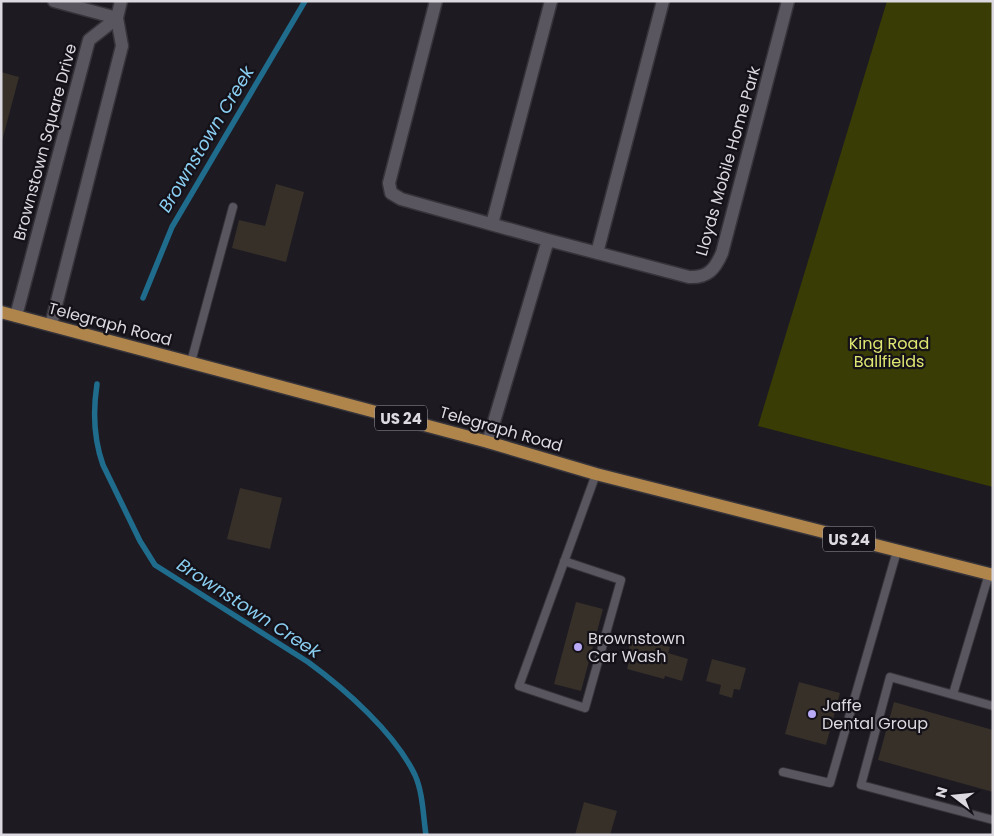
<svg xmlns="http://www.w3.org/2000/svg" width="994" height="836" viewBox="0 0 994 836" font-family="Poppins,sans-serif">
  <style>
    .green { fill: #393c04 }
    .lines { fill: none; stroke-linecap: round; stroke-linejoin: round }
    .stream { stroke: #206c8d; stroke-width: 5.5 }
    .building { fill: #363029 }
    .service-casing { stroke: #36343a; stroke-width: 10 }
    .minor-casing { stroke: #36343a; stroke-width: 15 }
    .primary-casing { stroke: #36343a; stroke-width: 15 }
    .service { stroke: #5a5660; stroke-width: 8 }
    .minor { stroke: #5a5660; stroke-width: 12 }
    .primary { stroke: #af854b; stroke-width: 12 }
    .poi-dot { fill: #b9abf7; stroke: #141118; stroke-width: 2 }
    .labels { text-anchor: middle; dominant-baseline: central; stroke-width: 4.5; stroke-linejoin: round; paint-order: stroke }
    .shield { fill: #141118; stroke: #a09ea4; stroke-width: 1 }
    .shield-label { font-size: 15px; font-weight: bold; fill: #dcdae0 }
    .street-label { font-size: 16px; fill: #dcdae0; stroke: #141118 }
    .park-label { font-size: 16px; fill: #dee570; stroke: #141118 }
    .poi-label { font-size: 16px; fill: #dcdae0; stroke: #141118; text-anchor: start }
    .water-label { font-size: 18px; font-style: italic; fill: #8acef1; stroke: #141118 }
  </style>
  <rect width="100%" height="100%" fill="#1d1a22"/>
  <path class="green" d="M887,1H993V487L758,426Z"/>
  <g class="lines">
    <path class="stream" d="M143,298L172,227L305,1
      M97,384C93,410 94,440 103,465L140,541L155,565L308,662C345,689 395,733 415,775C423,793 423,815 426,835"/>
  </g>
  <path class="building" d="M1,72L19,77L2,141H1Z
    M276,184L304,192L286,262L232,248L239,220L265,226Z
    M240,488L282,498L270,549L227,539Z
    M576,602L603,609L581,691L554,684Z
    M632,637L670,647L668,653L688,659L682,681L665,676L664,679L627,669L629,661L626,660Z
    M712,659L746,668L740,690L734,689L732,698L719,694L721,685L706,681Z
    M799,682L840,693L826,745L785,734Z
    M894,702L993,730V792L878,760Z
    M584,802L617,811L610,835H575Z"/>
  <g class="lines">
    <g class="service-casing">
      <path id="service" d="M191,362L233,207
        M564,561L621,580L585,708L519,686L596,474
        M953,694L989,574
        M993,706L890,677L861,785L993,820
        M783,772L830,783L897,551"/>
    </g>
    <g class="minor-casing">
      <path id="minor" d="M54,1L117,18
        M436,1L389,183L391,193L401,199L548,240L689,277C708,278 715,269 722,253L788,1
        M492,224L551,1
        M597,253L663,1
        M16,316L89,40L117,18
        M51,325L122,46L117,18L121,1
        M488,442L548,240"/>
    </g>
    <g class="primary-casing">
      <path id="primary" d="M1,312L488,442L596,474L993,575"/>
    </g>
    <use href="#service" class="service"/>
    <use href="#minor" class="minor"/>
    <use href="#primary" class="primary"/>
  </g>
  <g class="poi-dot">
    <circle cx="578" cy="647" r="5"/>
    <circle cx="812" cy="714" r="5"/>
  </g>
  <g class="labels">
    <g class="shield">
      <rect x="375" y="405.5" width="52" height="25" rx="4"/>
      <rect x="823" y="526.5" width="52" height="25" rx="4"/>
    </g>
    <g class="shield-label">
      <text x="401" y="418">US 24</text>
      <text x="849" y="539">US 24</text>
    </g>
    <g class="street-label">
      <text transform="translate(45 142) rotate(-75)">Brownstown Square Drive</text>
      <text transform="translate(728 161) rotate(-74)">Lloyds Mobile Home Park</text>
      <text transform="translate(110 324) rotate(15)">Telegraph Road</text>
      <text transform="translate(501 429) rotate(16)">Telegraph Road</text>
    </g>
    <g class="park-label">
      <text x="889" y="343">King Road<tspan x="889" dy="18">Ballfields</tspan></text>
    </g>
    <g class="poi-label">
      <text x="588" y="638">Brownstown<tspan x="588" dy="18">Car Wash</tspan></text>
      <text x="822" y="705">Jaffe<tspan x="822" dy="18">Dental Group</tspan></text>
    </g>
    <g class="water-label">
      <text transform="translate(206 139) rotate(-59)">Brownstown Creek</text>
      <text transform="translate(249 608) rotate(33)">Brownstown Creek</text>
    </g>
  </g>
  <rect width="994" height="836" fill="none" stroke="#dcdae0" stroke-width="5"/>
  <g transform="translate(954 796) rotate(286)" stroke="#141118" stroke-width="4" paint-order="stroke">
  <path d="M0-4L9 19L0 12L-9 19Z" fill="#dcdae0"/>
  <text y="-8" font-size="14" font-weight="bold" text-anchor="middle" fill="#dcdae0">N</text>
  </g>
</svg>
